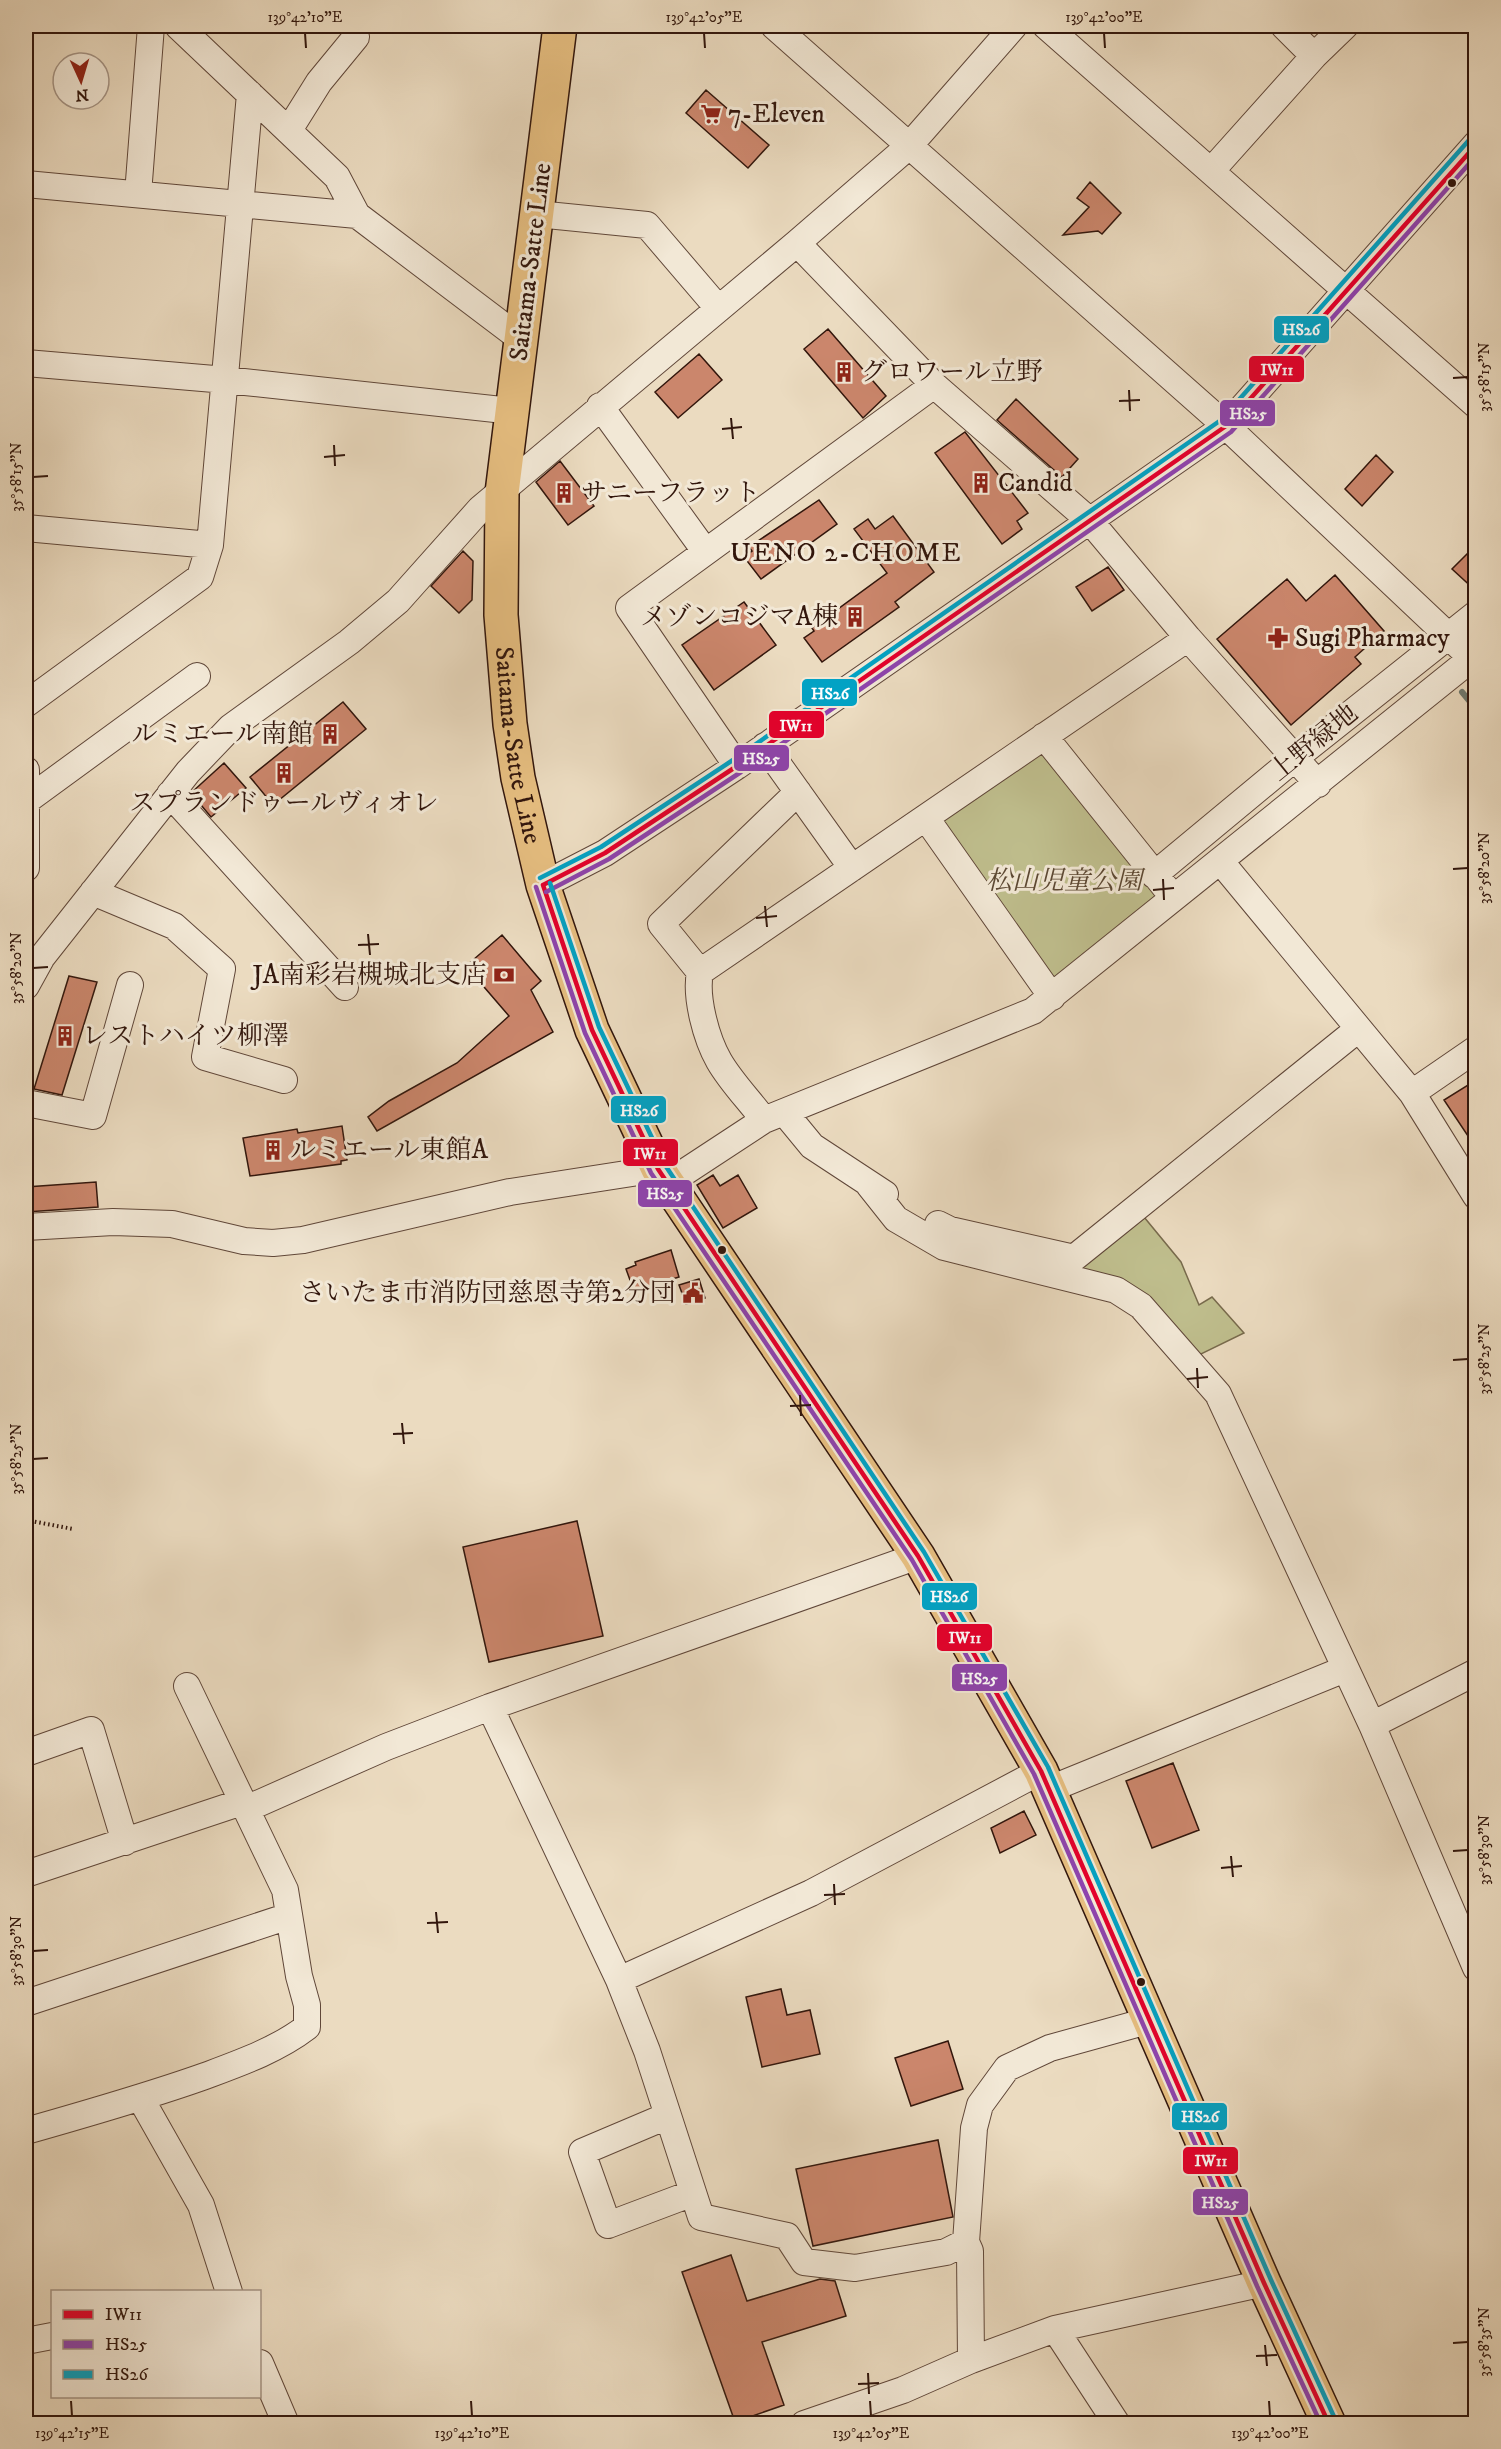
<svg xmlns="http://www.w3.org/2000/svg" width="1501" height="2449" viewBox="0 0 1501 2449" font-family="'IM FELL DW Pica','Noto Serif JP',serif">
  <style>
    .green { fill: #bfbe8d; stroke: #786a4c; stroke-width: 1.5 }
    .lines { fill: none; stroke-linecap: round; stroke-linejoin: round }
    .stream { stroke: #6f7970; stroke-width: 6 }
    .building { fill: #cb866c; stroke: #32160c; stroke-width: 1.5 }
    .minor-casing { stroke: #604739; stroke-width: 28 }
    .major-casing { stroke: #32160c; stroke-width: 36 }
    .path { stroke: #32160c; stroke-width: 4; stroke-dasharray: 1.5 3; stroke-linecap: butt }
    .minor { stroke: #f2e8d6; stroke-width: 26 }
    .major { stroke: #e6be80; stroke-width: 33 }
    .bus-1-casing { stroke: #f2e8d6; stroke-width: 9 }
    .bus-2-casing { stroke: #f2e8d6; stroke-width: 9 }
    .bus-3-casing { stroke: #f2e8d6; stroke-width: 9 }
    .bus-1 { stroke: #e4002b; stroke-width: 4.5 }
    .bus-2 { stroke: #8e44ad; stroke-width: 4.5 }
    .bus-3 { stroke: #02a2c4; stroke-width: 4.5 }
    .ticks { fill: none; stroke: #32160c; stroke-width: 2 }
    .bus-dot { fill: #32160c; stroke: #f2e8d6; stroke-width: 2 }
    .labels { text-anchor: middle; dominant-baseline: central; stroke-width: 6; stroke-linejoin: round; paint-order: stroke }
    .poi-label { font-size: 26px; fill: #32160c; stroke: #f2e8d6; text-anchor: start }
    .street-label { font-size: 26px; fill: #32160c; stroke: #f2e8d6 }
    .park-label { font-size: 26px; font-style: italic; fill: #5c4833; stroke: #f2e8d6 }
    .neighbourhood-label { font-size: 27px; letter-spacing: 1.5px; fill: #32160c; stroke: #f2e8d6 }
    .line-badge { stroke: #f2e8d6; stroke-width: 2 }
    .badge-label { font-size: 16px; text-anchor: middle; font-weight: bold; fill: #fff }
    .neatline { fill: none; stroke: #32160c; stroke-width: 2 }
    .ticks-label { font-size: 15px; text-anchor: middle; fill: #32160c }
  </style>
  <rect width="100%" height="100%" fill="#ebdbc0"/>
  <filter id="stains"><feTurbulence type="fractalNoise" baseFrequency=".00333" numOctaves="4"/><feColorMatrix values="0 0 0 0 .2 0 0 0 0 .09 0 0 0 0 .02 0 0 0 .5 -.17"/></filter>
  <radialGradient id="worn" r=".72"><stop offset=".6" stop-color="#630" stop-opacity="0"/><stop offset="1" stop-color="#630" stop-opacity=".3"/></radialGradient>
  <path class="green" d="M1034,752H1047L1158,898L1064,976L1050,977L944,828L945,818Z
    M1144,1217L1181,1262L1199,1305L1212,1297L1244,1333L1197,1356L1073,1267Z"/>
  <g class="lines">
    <path class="stream" d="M1462,692L1476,709"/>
  </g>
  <path class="building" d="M706,90L769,145L748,168L686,113Z
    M1090,182L1121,213L1102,234L1098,231L1063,235L1089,207L1077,198Z
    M828,329L886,396L863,418L804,349Z
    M699,354L722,380L678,418L655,392Z
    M1016,399L1078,459L1062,477L997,420Z
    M965,432L1028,513L1017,521L1022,529L1002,544L935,453Z
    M1376,455L1393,472L1362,506L1345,489Z
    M560,461L594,506L568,525L536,482Z
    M819,500L837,524L761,579L744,557L752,551L749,547Z
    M893,516L934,572L895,602L899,607L822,662L804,638L814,631L812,628L887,573L854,529L868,519L875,529Z
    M1476,545V591L1452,569Z
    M463,551L473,561L472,600L459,613L431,586Z
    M1108,567L1124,590L1092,611L1076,587Z
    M1335,575L1384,631L1355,657L1361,664L1291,725L1217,639L1287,579L1306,601Z
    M744,602L776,645L714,690L682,645Z
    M343,702L366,729L273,805L250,777Z
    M224,763L246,788L211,817L191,793Z
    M502,935L541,981L531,990L553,1032L377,1131L368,1117L389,1101L457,1063L509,1016L466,966Z
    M69,976L97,982L62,1095L34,1089Z
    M1476,1080V1148L1444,1100Z
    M342,1126L347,1160L341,1161V1164L250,1176L243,1138L297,1129L298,1133Z
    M713,1175L720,1186L738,1175L757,1208L723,1228L697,1185Z
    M96,1182L98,1207L26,1212V1187Z
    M671,1250L679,1277L634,1291L626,1269L636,1265L635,1262Z
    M699,1279L705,1298L686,1304L679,1285Z
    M577,1521L603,1636L489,1662L463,1547Z
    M1173,1763L1199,1830L1152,1848L1126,1781Z
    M1024,1811L1036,1835L1000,1853L991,1828Z
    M781,1989L787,2015L810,2010L820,2054L762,2067L746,1997Z
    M948,2041L963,2089L911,2106L895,2058Z
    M938,2140L953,2217L813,2246L796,2169Z
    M731,2255L747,2301L820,2279L835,2281L846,2316L762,2342L784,2405L735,2422L682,2272Z"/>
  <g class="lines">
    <g class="minor-casing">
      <path id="minor" d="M178,26L337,177L357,215L521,339
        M774,26L1226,426L1476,662
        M1046,26L1476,405
        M1284,26L1314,56
        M289,130L319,82L356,37
        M1212,170L1314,56L1345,26
        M26,184L357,215
        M138,194L151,26
        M537,214L647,225L718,308
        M797,243L934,385L1090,521L1188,638L1318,784
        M26,363L226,380L512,411
        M600,406L705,551
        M26,528L210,545
        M26,704L200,577L210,545L250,94
        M1044,736L1165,887
        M765,746L852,868
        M737,766L629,608L934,385
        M26,770V868
        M170,794L345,987
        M26,801L197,676
        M926,818L1052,997
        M1221,862L1412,1093L1476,1196
        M1154,875L1295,758L1476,614
        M543,885L605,853L737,766L1226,426L1476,144
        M93,892L174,926L222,969L205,1057L284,1080
        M700,972L661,924L798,792
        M26,986L42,957L188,772L231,727L349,642L398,601L480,509L797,243L909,146L1014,26
        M1412,1093L1476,1049
        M26,1103L93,1116L130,985
        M784,1112L812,1146L885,1194
        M764,1120C750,1101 731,1082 719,1061C706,1038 695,997 700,972L1188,638
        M668,1183L764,1120L1033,1011L1476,655
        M869,1185L896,1219L944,1247L1116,1290L1141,1306L1218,1394L1372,1725L1476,1968
        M938,1224L950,1230L1074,1258L1357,1030
        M26,1227L113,1222L172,1224L244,1241L273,1243L303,1240L510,1192L658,1169
        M490,1707L619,1980L647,2051L701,2217L787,2236L804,2262L855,2268L946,2252L966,2242L974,2128L980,2105L1007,2068L1050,2048L1151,2020
        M1372,1725L1476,1672
        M26,1753L91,1730L125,1842
        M1050,1789L1345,1669
        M246,1809L386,1747L490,1707L918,1556
        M26,1874L242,1802
        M619,1980L811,1893L1041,1771
        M26,2003L289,1916
        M141,2099L201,2205L229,2292
        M667,2116L582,2152L608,2225L693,2193
        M26,2131C86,2114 146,2097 205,2076C240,2063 277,2050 307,2027V2005L299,1976L285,1890L187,1686
        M966,2242L970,2251L971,2360
        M1055,2329L1117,2424
        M26,2341L52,2336
        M260,2363L286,2424
        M804,2424L903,2390L971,2360L1055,2329L1264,2283"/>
    </g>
    <g class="major-casing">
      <g id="major">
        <path id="s1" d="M560,26L502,493L501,615L510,724L518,778L543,885L592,1030L658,1169L918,1556L1041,1771L1264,2283L1329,2424"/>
      </g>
    </g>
    <path class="path" d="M26,1520L73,1529"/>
    <use href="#minor" class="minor"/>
    <use href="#major" class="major"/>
    <g class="bus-1-casing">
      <path id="bus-1" d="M543,885L592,1030L658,1169L918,1556L1041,1771L1264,2283L1329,2424
        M543,885L605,853L737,766L1226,426L1476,145"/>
    </g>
    <g class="bus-2-casing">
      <path id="bus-2" d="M536,887L585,1033L651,1173L912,1560L1034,1774L1257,2286L1321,2424
        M546,892L609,859L741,772L1231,432L1476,156"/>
    </g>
    <g class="bus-3-casing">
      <path id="bus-3" d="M540,878L601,847L733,760L1221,420L1470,139
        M550,883L599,1027L665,1165L924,1552L1048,1767L1271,2280L1336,2421"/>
    </g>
    <use href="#bus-1" class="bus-1"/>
    <use href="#bus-2" class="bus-2"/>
    <use href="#bus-3" class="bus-3"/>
  </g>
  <path class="ticks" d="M305,33L306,48M704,33L705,48M1104,33L1105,48M1453,378L1468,377M1129,390L1130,411M1119,401L1140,400M731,418L733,439M722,429L742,427M334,445L335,466M324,457L345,455M33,477L48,476M1453,869L1468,868M1163,879L1164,900M1153,890L1174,888M765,906L767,927M756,918L777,916M368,934L370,955M358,945L379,944M33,968L48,967M1453,1360L1468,1359M1197,1368L1198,1388M1187,1379L1208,1377M800,1395L801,1416M790,1406L811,1405M402,1423L404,1444M393,1434L413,1433M33,1459L48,1458M1453,1851L1468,1850M1231,1856L1233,1877M1221,1868L1242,1866M834,1884L835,1905M824,1895L845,1894M436,1912L438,1933M427,1923L448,1922M33,1951L48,1950M1453,2343L1468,2342M1265,2345L1267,2366M1256,2356L1277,2355M868,2373L869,2394M858,2384L879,2383M71,2401L72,2416M471,2401L472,2416M870,2401L871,2416M1269,2401L1270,2416"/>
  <defs>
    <g id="supermarket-bare" transform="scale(1.62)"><path d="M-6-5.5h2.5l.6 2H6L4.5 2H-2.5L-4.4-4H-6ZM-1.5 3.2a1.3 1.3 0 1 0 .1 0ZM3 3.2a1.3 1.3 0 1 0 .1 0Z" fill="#8f2418" stroke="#f2e8d6" stroke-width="2.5" paint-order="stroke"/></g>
    <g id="building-bare" transform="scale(1.62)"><path d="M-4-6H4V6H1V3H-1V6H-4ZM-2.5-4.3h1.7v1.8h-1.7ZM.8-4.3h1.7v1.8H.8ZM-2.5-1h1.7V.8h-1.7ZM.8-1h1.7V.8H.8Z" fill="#8f2418" stroke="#f2e8d6" stroke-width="2.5" paint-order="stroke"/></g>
    <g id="pharmacy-bare" transform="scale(1.62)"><path d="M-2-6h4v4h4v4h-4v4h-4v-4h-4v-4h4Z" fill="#8f2418" stroke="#f2e8d6" stroke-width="2.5" paint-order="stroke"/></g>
    <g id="bank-bare" transform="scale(1.62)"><path d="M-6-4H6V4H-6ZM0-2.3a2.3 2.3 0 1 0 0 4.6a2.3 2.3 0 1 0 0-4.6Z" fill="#8f2418" stroke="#f2e8d6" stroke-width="2.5" paint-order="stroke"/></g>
    <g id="civic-bare" transform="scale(1.62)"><path d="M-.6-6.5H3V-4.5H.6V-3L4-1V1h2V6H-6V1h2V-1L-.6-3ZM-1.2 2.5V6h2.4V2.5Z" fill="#8f2418" stroke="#f2e8d6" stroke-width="2.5" paint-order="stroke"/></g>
  </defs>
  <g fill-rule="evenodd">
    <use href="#supermarket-bare" x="711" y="114"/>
    <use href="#building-bare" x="844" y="372"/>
    <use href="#building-bare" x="981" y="483"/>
    <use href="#building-bare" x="564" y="493"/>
    <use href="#building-bare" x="855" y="617"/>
    <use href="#pharmacy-bare" x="1278" y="638"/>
    <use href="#building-bare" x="330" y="734"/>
    <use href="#building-bare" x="284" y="773"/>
    <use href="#bank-bare" x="504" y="975"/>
    <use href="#building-bare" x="65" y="1036"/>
    <use href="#building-bare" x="273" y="1150"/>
    <use href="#civic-bare" x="693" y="1293"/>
  </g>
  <g class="bus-dot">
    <circle cx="1452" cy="183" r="5"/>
    <circle cx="722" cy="1250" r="5"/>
    <circle cx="1141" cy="1982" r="5"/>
  </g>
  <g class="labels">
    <g class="poi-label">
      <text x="728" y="114">7-Eleven</text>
      <text x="861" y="372">グロワール立野</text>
      <text x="998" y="483">Candid</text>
      <text x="581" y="493">サニーフラット</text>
      <text x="838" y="617" text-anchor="end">メゾンコジマA棟</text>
      <text x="1295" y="638">Sugi Pharmacy</text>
      <text x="313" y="734" text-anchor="end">ルミエール南館</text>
      <text x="284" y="803" text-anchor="middle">スプランドゥールヴィオレ</text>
      <text x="487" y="975" text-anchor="end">JA南彩岩槻城北支店</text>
      <text x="82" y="1036">レストハイツ柳澤</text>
      <text x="290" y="1150">ルミエール東館A</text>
      <text x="676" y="1293" text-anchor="end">さいたま市消防団慈恩寺第2分団</text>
    </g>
    <g class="street-label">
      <text transform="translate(531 262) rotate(-83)">Saitama-Satte Line</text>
      <text transform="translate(1314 743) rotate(-39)">上野緑地</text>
      <text stroke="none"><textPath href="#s1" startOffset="724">Saitama-Satte Line</textPath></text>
    </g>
    <g class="park-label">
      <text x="1064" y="881">松山児童公園</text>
    </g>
    <g class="neighbourhood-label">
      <text x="846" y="553">UENO 2-CHOME</text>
    </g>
  </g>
  <g class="line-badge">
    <rect x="1273" y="315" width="57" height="29" rx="6" fill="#02a2c4"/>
    <rect x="1248" y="355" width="57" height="28" rx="6" fill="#e4002b"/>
    <rect x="1219" y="399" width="57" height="28" rx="6" fill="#8e44ad"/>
    <rect x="801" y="678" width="57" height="29" rx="6" fill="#02a2c4"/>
    <rect x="768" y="710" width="57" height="29" rx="6" fill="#e4002b"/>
    <rect x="733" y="744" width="57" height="28" rx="6" fill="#8e44ad"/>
    <rect x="610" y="1095" width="57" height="29" rx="6" fill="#02a2c4"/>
    <rect x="622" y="1138" width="57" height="29" rx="6" fill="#e4002b"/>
    <rect x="637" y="1179" width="56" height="29" rx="6" fill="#8e44ad"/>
    <rect x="921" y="1582" width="57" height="29" rx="6" fill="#02a2c4"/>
    <rect x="936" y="1623" width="57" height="29" rx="6" fill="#e4002b"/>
    <rect x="951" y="1663" width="57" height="29" rx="6" fill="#8e44ad"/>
    <rect x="1171" y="2102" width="57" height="29" rx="6" fill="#02a2c4"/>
    <rect x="1182" y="2146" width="57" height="29" rx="6" fill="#e4002b"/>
    <rect x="1192" y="2188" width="57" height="28" rx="6" fill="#8e44ad"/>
  </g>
  <g class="badge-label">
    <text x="1301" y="335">HS26</text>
    <text x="1277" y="375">IW11</text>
    <text x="1248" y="419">HS25</text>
    <text x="830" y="699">HS26</text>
    <text x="796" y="731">IW11</text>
    <text x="761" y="764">HS25</text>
    <text x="639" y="1116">HS26</text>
    <text x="650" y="1159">IW11</text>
    <text x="665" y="1199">HS25</text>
    <text x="949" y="1602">HS26</text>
    <text x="965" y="1643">IW11</text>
    <text x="979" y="1684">HS25</text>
    <text x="1200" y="2122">HS26</text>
    <text x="1211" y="2166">IW11</text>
    <text x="1220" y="2208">HS25</text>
  </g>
  <rect width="1501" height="2449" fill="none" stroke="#ebdbc0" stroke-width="66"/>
  <rect x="51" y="2290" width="210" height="108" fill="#f2e8d6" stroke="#a59485" stroke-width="1.5"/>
  <rect x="63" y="2310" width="30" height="9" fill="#e4002b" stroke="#a59485" stroke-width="1.5"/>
  <text x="105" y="2320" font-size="18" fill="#32160c">IW11</text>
  <rect x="63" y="2340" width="30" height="9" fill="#8e44ad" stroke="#a59485" stroke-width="1.5"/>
  <text x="105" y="2350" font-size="18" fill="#32160c">HS25</text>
  <rect x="63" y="2370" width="30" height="9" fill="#02a2c4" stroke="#a59485" stroke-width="1.5"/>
  <text x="105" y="2380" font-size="18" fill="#32160c">HS26</text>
  <g transform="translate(81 81) rotate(176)"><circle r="28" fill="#f2e8d6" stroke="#a59485" stroke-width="1.5"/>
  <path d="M0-4.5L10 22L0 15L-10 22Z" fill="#8f2418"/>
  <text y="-9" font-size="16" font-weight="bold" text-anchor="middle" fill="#32160c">N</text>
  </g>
  <rect x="33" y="33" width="1435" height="2383" class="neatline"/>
  <g class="ticks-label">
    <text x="305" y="22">139°42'10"E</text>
    <text x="704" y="22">139°42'05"E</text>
    <text x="1104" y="22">139°42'00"E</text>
    <text transform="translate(1484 377) rotate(-90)" y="5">35°58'15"N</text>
    <text transform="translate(16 477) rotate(-90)" y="5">35°58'15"N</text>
    <text transform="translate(1484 868) rotate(-90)" y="5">35°58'20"N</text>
    <text transform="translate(16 968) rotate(-90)" y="5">35°58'20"N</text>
    <text transform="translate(1484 1359) rotate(-90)" y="5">35°58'25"N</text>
    <text transform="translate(16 1459) rotate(-90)" y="5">35°58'25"N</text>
    <text transform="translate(1484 1850) rotate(-90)" y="5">35°58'30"N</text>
    <text transform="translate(16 1951) rotate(-90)" y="5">35°58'30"N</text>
    <text transform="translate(1484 2342) rotate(-90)" y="5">35°58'35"N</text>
    <text x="72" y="2438">139°42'15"E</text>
    <text x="472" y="2438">139°42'10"E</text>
    <text x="871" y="2438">139°42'05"E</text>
    <text x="1270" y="2438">139°42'00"E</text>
  </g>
  <rect width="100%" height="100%" filter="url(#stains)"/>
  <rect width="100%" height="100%" fill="url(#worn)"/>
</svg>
